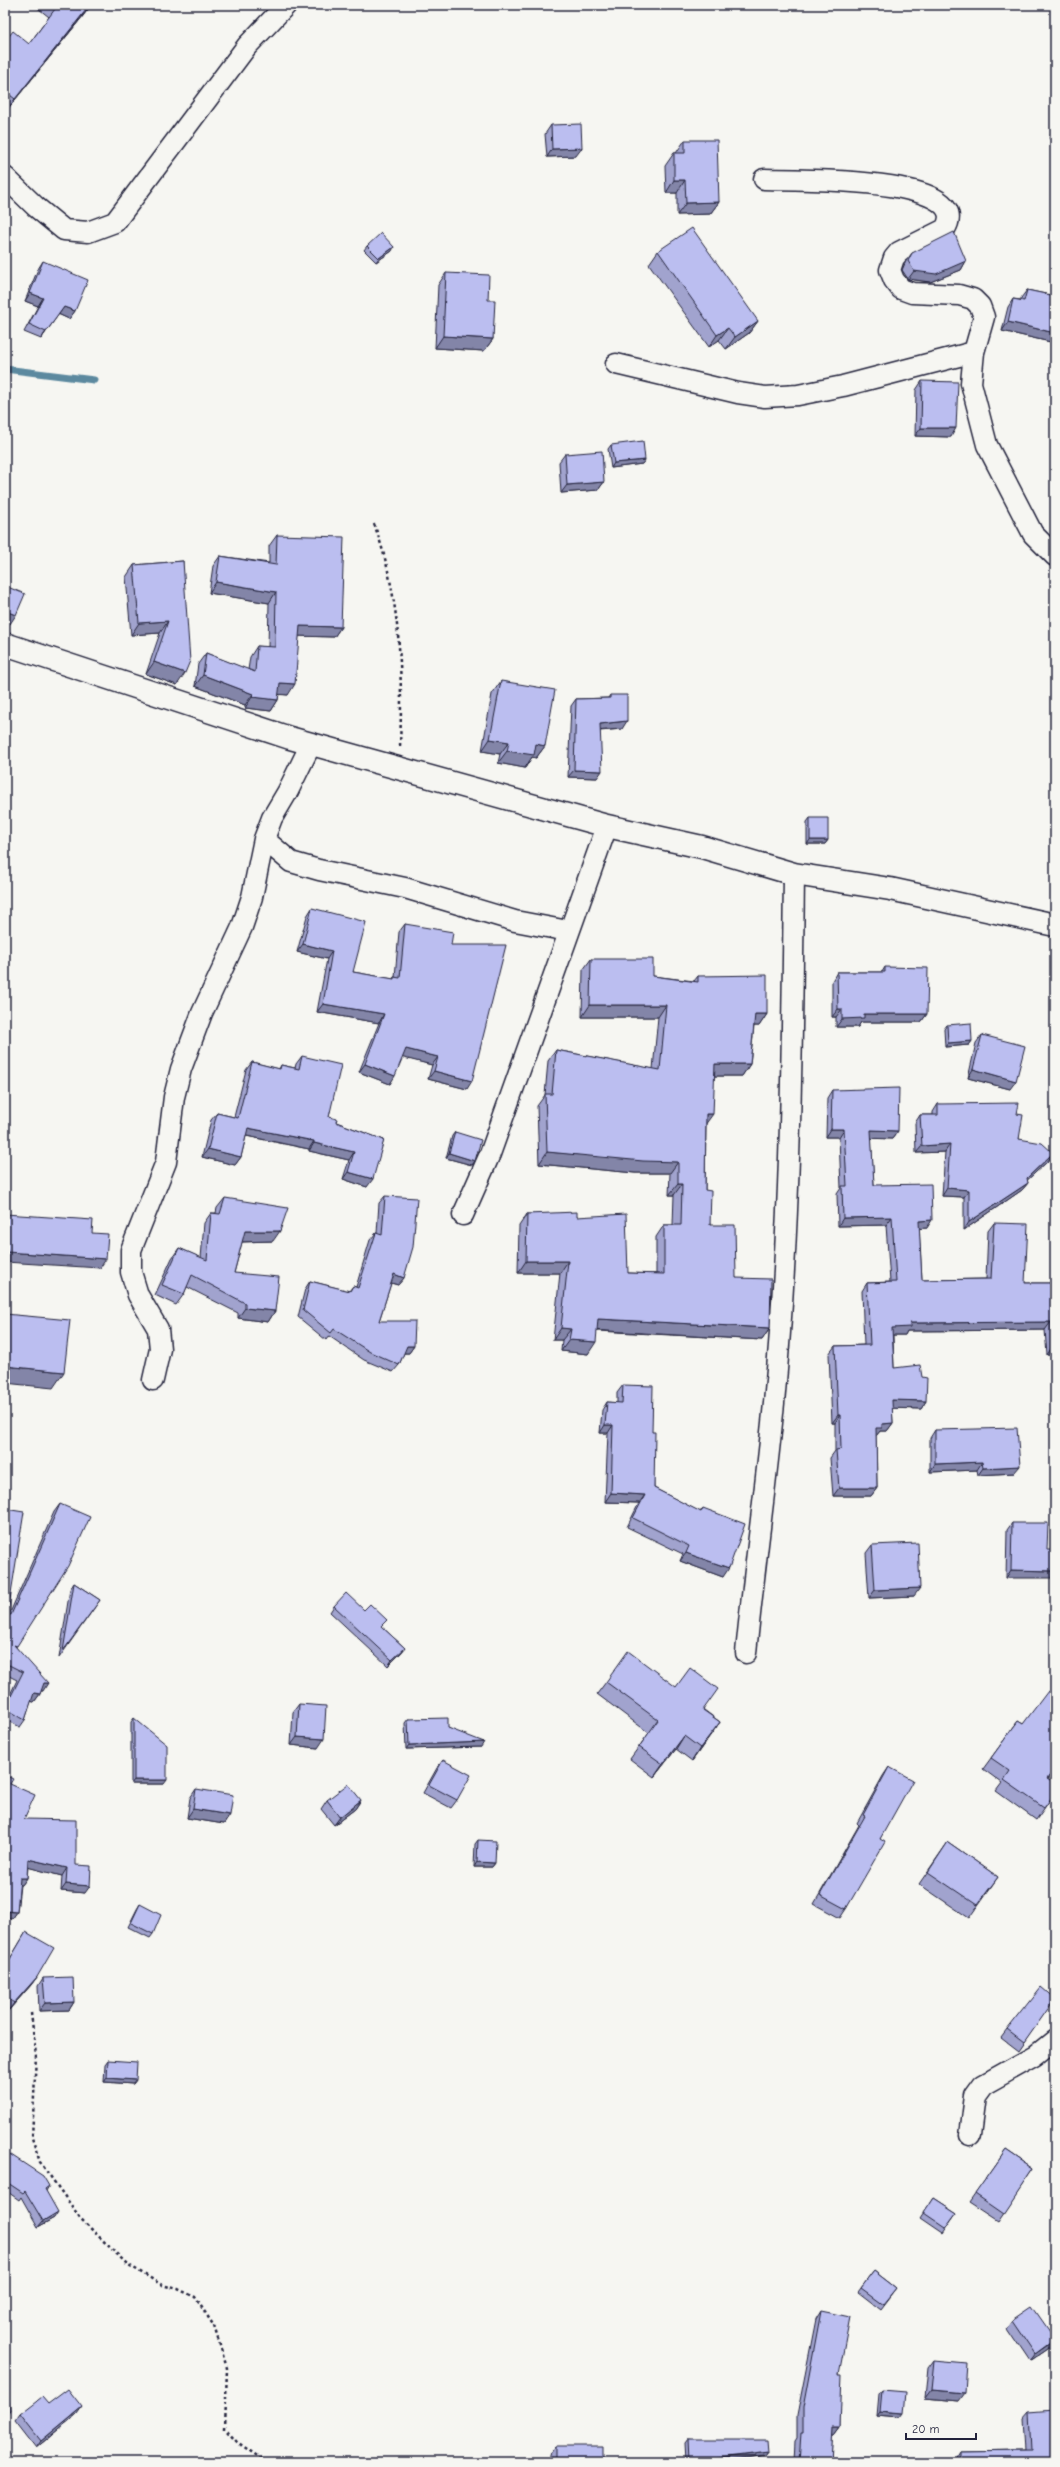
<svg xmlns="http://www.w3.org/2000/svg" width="1060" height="2467" viewBox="0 0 1060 2467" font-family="'Comic Neue',sans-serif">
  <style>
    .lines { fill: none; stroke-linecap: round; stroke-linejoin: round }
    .stream { stroke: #5b899f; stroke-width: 7 }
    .street-casing { stroke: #22223b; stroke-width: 23 }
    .secondary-casing { stroke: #22223b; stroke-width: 25 }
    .path { stroke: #22223b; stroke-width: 2.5; stroke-dasharray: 3 3; stroke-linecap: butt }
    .street { stroke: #f6f6f2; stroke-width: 20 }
    .secondary { stroke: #f6f6f2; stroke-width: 22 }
    .wall { fill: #a1a3ce; stroke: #22223b }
    .shaded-wall { fill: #8385a8; stroke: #22223b }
    .building { fill: #bbbef0; stroke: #22223b }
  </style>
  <rect width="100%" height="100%" fill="#f6f6f2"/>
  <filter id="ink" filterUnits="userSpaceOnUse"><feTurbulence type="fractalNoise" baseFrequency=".025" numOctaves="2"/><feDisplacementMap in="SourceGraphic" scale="8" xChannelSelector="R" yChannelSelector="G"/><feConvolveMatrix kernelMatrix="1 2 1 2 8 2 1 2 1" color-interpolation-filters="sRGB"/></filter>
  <g filter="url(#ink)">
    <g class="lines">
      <path class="stream" d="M5,369L94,380"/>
      <g class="street-casing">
        <path id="street" d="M5,177L36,207L64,230L88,232L115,222L247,46L286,5
          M764,179C789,180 978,175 945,229L899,252L894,258L890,270L894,280L901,289L912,293L959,295L973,299L980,306L984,317L974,352L971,383L987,445L1033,534L1055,556
          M616,364L738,393L765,397L798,395L843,386L974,352
          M264,839L291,862L319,870L405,888L515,921L568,931
          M463,1215L490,1154L607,826
          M153,1380L160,1349L158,1329L138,1295L131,1272V1250L166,1162L174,1097L181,1069L202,1013L242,927L252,897L264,839L272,818L288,791L311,744
          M746,1653C754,1569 766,1486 774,1403C791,1227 792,1050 794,874
          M970,2135L975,2096L983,2085L1035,2056L1055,2040"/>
      </g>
      <g class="secondary-casing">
        <path id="secondary" d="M5,644L290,738L607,826L702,847L794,874L890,889L1055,925"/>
      </g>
      <path class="path" d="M374,524C400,593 403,673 400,746
        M31,2013L36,2055L32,2138L40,2162L81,2219L127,2264L162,2285L178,2289L195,2297L214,2326L227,2368L225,2429L237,2442L266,2462"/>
      <use href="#street" class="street"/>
      <use href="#secondary" class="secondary"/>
    </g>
    <path class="wall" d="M34,5H91L83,16L6,111H5V41L29,44L49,17Z
      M551,125L576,156L547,157L545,134Z
      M1055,129V146L1049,138Z
      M685,140L719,202L710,214L677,215V193H666L665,166L674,153H676Z
      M367,246L392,251L376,262L364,250Z
      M658,251L758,321L749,333L726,349L719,340L709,347L649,264Z
      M912,253L966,261L961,270L930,282L908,279L902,270L906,261Z
      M43,261L75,311L69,319L58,314L41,339L24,332L38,306L25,301L38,269Z
      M446,273L488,300L493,339L484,351L435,348L438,285Z
      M1027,290L1055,296V343L1002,331L1008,307L1013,299L1021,300V298Z
      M922,381L951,437L915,436L916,390Z
      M611,445L645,460L642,464L611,468L608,449Z
      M565,454L604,482L598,490L561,493L559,462Z
      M277,535L341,627L334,637L299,636L288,695L279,694L278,700L271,711L245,708V705L195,686L198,664L206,653L248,670L250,657L257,646L268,647L269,603L209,593L213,566L220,556L269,563V546Z
      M183,561L177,685L146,674L160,633L131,635L126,577L134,565Z
      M501,681L545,746L536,758L532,757L525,768L498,763L500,754L482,751L492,694Z
      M610,695L622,729L600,731L597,778L568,777L571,706L576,699L608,698Z
      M810,818L828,840L825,844H807V822Z
      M312,908L353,972L393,979L394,977H395L399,932L405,924L451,945L467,1089L428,1079L432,1065L402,1057L390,1084L359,1072L379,1023L317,1012L327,959L297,952L307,916Z
      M591,959L653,976L694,981L698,976L767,1014L759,1026H754L750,1064L742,1076H714L706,1124L705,1190L710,1225L736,1278L770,1328L762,1340L597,1331L588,1354L561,1351L562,1340H553L560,1273H518L519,1226L527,1214L577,1217L628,1273L656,1274V1237L664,1225H673L674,1195H669L670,1173H635L539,1164L537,1106L545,1095L548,1061L556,1050L653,1069L658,1017H582L583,970Z
      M885,967L927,1014L921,1022H861L858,1027H836V1017H832V981L837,972H882Z
      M947,1025L972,1041L969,1045L945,1047L944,1029Z
      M982,1035L1010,1089L968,1078L976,1043Z
      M302,1056L329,1117L336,1122L384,1140L367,1187L343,1179L349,1160L309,1151V1149L246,1136L241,1157L235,1165L202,1157L211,1120L217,1113L234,1117L246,1070L252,1062L279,1069L281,1065L295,1068L296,1064Z
      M832,1090L898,1131L892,1139L871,1138L874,1185L927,1228H919L922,1280L986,1279L988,1231L994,1223L1025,1283H1055V1355H1047L1045,1330L907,1331L905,1335H893L894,1368L926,1401L921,1409L892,1408L893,1423L887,1431H880L876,1436L877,1488L871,1496H833L830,1458L835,1451V1423H832L829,1354L835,1346L864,1345L862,1291L867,1283L890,1282L886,1225L838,1226L837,1194L841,1188L839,1137H826L827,1098Z
      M938,1104L1017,1114L1019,1139L1053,1153L1048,1161L1027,1180L1028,1183L1022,1190L964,1230V1197L942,1196L945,1152L916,1153L915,1123L920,1115H933V1112Z
      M455,1132L475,1161L472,1165L446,1158L452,1136Z
      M385,1196L404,1278L398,1285L391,1283L379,1321L414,1346L409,1353H404L399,1365L393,1372L364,1360L329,1336L326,1340L298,1317L305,1289L310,1281L349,1291L353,1286L356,1287L370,1240L376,1233H377L379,1203Z
      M225,1198L273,1241L242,1242L234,1273L275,1311L268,1322L238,1318V1313L187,1287L184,1294L176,1305L155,1295L172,1258L179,1248L201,1258L204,1223L211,1213H216L217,1208Z
      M623,1385L652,1432L654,1488L700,1512L703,1508L723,1577L680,1561L683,1554L627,1527L639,1503L605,1502L608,1433H600L602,1410L607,1402L617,1403V1393Z
      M935,1430L1014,1473L978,1475L977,1470L930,1472V1438Z
      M60,1504L16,1647L43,1691H41L40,1694L34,1702L31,1701L25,1720L20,1727L5,1719V1705L17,1680L5,1674V1509L8,1612L7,1614L9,1615L54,1512Z
      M1012,1523L1047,1550L1006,1578L1007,1530Z
      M872,1545L914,1596L869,1598L866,1553Z
      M74,1583L100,1600L59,1658L70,1589Z
      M334,1606L382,1627L405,1648L400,1654L388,1666L330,1612Z
      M606,1682L704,1710L720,1722L692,1761L676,1749L654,1777L630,1759L649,1733L597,1694Z
      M1055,1696V1769L1048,1779L1055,1793L1036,1820L996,1791L1002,1783L983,1769L1018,1721L1023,1724Z
      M299,1704L318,1748L291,1745L293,1712Z
      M134,1718L164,1784H131V1722Z
      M408,1719L448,1728L481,1747L406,1749L405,1723Z
      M443,1760L457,1800L451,1808L423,1793L437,1768Z
      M889,1767L880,1839L846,1909L840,1918L814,1904L859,1825L857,1823L883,1776Z
      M5,1775L10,1784L24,1819L76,1865L85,1893L61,1891L62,1876L28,1867L27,1878L22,1885H20L17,1912L12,1919L5,1918Z
      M196,1789L230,1815L224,1824L187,1818L190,1798Z
      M327,1800H361L355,1809L334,1825L321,1809Z
      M478,1840L495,1863L492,1867H474L475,1844Z
      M948,1842L998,1877L969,1918L919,1884Z
      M140,1904L153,1934L150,1938L128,1927L137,1909Z
      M26,1932L37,1977L31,1985L8,2011L5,2009V1962L7,1964Z
      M43,1978L74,2002L69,2010L39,2011L38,1986Z
      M1055,1998L1018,2051L1001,2038L1007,2030Z
      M108,2060L136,2080L133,2084L104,2082L105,2064Z
      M1006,2150L1034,2169L998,2222L969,2203Z
      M5,2151L49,2186L46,2191L54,2218L38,2227L21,2197L19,2200L5,2190Z
      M934,2198L957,2213L943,2233L921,2218Z
      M874,2271L896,2288L880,2309L858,2292Z
      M821,2311L839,2374L840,2428L834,2436H832L831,2462H794L795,2441L797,2438V2416L816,2319Z
      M1013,2319L1055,2340L1049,2348L1030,2361L1007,2327Z
      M934,2360L958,2401L925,2398L928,2368Z
      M882,2390L901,2418L877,2416L879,2394Z
      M48,2404L77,2414L36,2448L15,2421L20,2414Z
      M1029,2411L1055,2462H955V2459L960,2451L1025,2450L1023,2418Z
      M688,2440L770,2452L767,2456L722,2462H686L685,2444Z
      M555,2446L604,2462H549V2454Z"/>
    <path class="shaded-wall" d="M91,5L83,16L6,111L15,99Z
      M582,148L576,156L547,157L552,149Z
      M674,180H685L677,193H666Z
      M719,202L710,214L677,215L686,203Z
      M394,247L392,251L376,262L379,258Z
      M966,261L961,270L930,282L908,279L914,271Z
      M30,293L43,298L38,306L25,301Z
      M64,307L75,311L69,319L58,314L41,339Z
      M758,321L749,333L726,349L735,337Z
      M1008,322L1055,333V343L1002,331Z
      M728,328L719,340L709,347L717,335Z
      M443,336L493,339L484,351L435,348Z
      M921,428H956L951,437L915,436Z
      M645,460L642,464L611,468L614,463Z
      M604,482L598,490L561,493L567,485Z
      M216,582L276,592L269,603L209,593Z
      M5,611L16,615L10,624L5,622Z
      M168,621L160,633L131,635L139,623Z
      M300,626L341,627L334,637L293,636Z
      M154,662L185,673L177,685L146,674Z
      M203,675L253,694L245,705L195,686Z
      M280,683L295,684L288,695L272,694Z
      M252,697L278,700L271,711L245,708Z
      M627,721L622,729L595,731L600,724Z
      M490,739L509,742L500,754L482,751Z
      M536,744L545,746L536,758L532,757L525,768L498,763L507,751Z
      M574,770L602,771L597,778L568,777Z
      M810,840H828L825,844H807Z
      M303,944L332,951L327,959L297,952Z
      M323,1004L384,1014L379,1023L317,1012Z
      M590,1005H666L658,1017H582Z
      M838,1009H842L836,1017H832Z
      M755,1014H767L759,1026H747Z
      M864,1014H927L921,1022H861L858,1027H836L842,1019Z
      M972,1041L969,1045L945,1047L948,1043Z
      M406,1049L438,1057L432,1065L400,1057Z
      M365,1064L395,1076L390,1084L359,1072Z
      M715,1064H750L742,1076H707Z
      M973,1069L1016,1081L1010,1089L968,1078Z
      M434,1071L472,1081L467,1089L428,1079Z
      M706,1114H713L705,1125Z
      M248,1128L314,1141L309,1149L242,1135Z
      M831,1129H844L839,1137H826Z
      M871,1130L898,1131L892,1139L865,1138Z
      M314,1143L354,1152L349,1160L309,1151Z
      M950,1144L945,1152L916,1153L922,1146Z
      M208,1149L241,1157L235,1165L202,1157Z
      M547,1152L678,1162L670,1173H635L539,1164Z
      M449,1153L475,1161L472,1165L446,1158Z
      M1053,1153L1048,1161L1022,1185L1027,1178Z
      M348,1172L373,1179L367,1187L343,1179Z
      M1028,1183L1022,1190L964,1230L969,1222Z
      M678,1184H682L674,1195H669Z
      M947,1188L969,1190L964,1197L942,1196Z
      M892,1217L886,1225L838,1226L843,1218Z
      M932,1220L927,1228L913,1229L919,1221Z
      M245,1231H280L273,1241L238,1242Z
      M7,1252L106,1259L100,1268L5,1262V1255Z
      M526,1261H568L560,1273H518Z
      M394,1274L404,1278L398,1285L388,1282Z
      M245,1308L275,1311L268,1322L238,1318Z
      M598,1319L770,1328L762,1340L590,1330Z
      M1051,1322L1045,1330L907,1331L905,1335H887L892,1328L910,1323Z
      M561,1328L571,1329L562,1340H553Z
      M569,1340L596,1342L588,1354L561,1351Z
      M407,1346H414L409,1353H402Z
      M1052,1347H1055V1355H1047Z
      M5,1366L64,1372L53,1388L5,1383Z
      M892,1400L926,1401L921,1409L886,1408Z
      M838,1415H840L835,1423H832Z
      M893,1423L887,1431H880L876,1436H870L876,1428L882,1424Z
      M605,1425H613L608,1433H600Z
      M982,1462L977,1470L930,1472L935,1464Z
      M1020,1466L1014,1473L978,1475L983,1468Z
      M839,1488H877L871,1496H833Z
      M611,1493L645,1495L639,1503L605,1502Z
      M686,1553L729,1568L723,1577L680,1561Z
      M1011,1570L1055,1571V1578H1006Z
      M920,1588L914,1596L869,1598L875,1590Z
      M405,1648L400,1654L388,1666L392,1660Z
      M44,1683H48L43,1691L38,1690Z
      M34,1693L40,1694L34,1702L28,1701Z
      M720,1722L711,1734L692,1761L700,1748Z
      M684,1736L676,1749L654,1777L663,1764Z
      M297,1737L324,1739L318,1748L291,1745Z
      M484,1742L481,1747L406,1749L409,1745Z
      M134,1780H167L164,1784H131Z
      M361,1800L355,1809L334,1825L340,1817Z
      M193,1809L230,1815L224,1824L187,1818Z
      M28,1859L67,1868L62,1876L23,1866Z
      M477,1862L495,1863L492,1867H474Z
      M20,1878H27L22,1885H15Z
      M66,1884L90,1886L85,1893L61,1891Z
      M5,1911L17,1912L12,1919L5,1918Z
      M37,1977L31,1985L8,2011L14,2003Z
      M74,2002L69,2010L39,2011L45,2003Z
      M107,2078L136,2080L133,2084L104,2082Z
      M58,2212L54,2218L38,2227L43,2221Z
      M1055,2340L1049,2348L1030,2361L1036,2353Z
      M931,2390L964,2393L958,2401L925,2398Z
      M82,2407L77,2414L36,2448L41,2441Z
      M5,2411H10L5,2417Z
      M880,2412L904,2414L901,2418L877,2416Z
      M833,2428H840L834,2436H827Z
      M770,2452L767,2456L722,2462H692Z"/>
    <path class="building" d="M58,5H90L15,99L5,91V68L9,63L5,60V41L13,31L29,44Z
      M581,124L582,148L552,149L551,125Z
      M685,140H717L719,202L686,203L685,180H674V153H685Z
      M692,228L758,321L735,337L728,328L717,335L658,251Z
      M954,232L966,261L936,274L914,271L908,261L912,253Z
      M381,233L394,247L379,258L367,246Z
      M43,261L88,280L75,311L64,307L46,332L29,324L43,298L30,293Z
      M446,273L489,275L488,300H495L493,339L443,336Z
      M1027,290L1055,296V333L1008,322L1013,299L1024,301Z
      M922,381L958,382L956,428H921Z
      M643,441L645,460L614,463L611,445Z
      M602,451L604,482L567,485L565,454Z
      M277,535L344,537L341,627L300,626L295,684L280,683L278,700L252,697L253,694L203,675L206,653L255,672L257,646L275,647L276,592L216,582L220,556L276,565Z
      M183,561L190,661L185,673L154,662L168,621L139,623L134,565Z
      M5,586L25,594L16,615L5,611Z
      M501,681L555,690L545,746L536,744L534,755L507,751L509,742L490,739Z
      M610,695H627V721L600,724L602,771L574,770L576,699L610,698Z
      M810,818H828V840H810Z
      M312,908L366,922L353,972L394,979V977L400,978L405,924L453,932L451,945H506L472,1081L434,1071L438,1057L406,1049L395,1076L365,1064L384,1014L323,1004L332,951L303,944Z
      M591,959H653V976L698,982V976L767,975V1014H755L750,1064H715L713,1114H706L705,1190L711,1191L710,1225H735L736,1278L771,1279L770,1328L598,1319L596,1342L569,1340L571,1329L561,1328L568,1261H526L527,1214L577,1212V1217L626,1214L628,1273L664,1274V1225H681L682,1184H678V1162L643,1161L547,1152L545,1094H552L556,1050L660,1070L666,1005H590Z
      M885,967L928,968L927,1014H864V1018L842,1019V1009H838L837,972H885Z
      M971,1023L972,1041L948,1043L947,1025Z
      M982,1035L1025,1046L1016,1081L973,1069Z
      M302,1056L341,1065L329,1117L337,1119L336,1122L384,1140L373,1179L348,1172L354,1152L314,1143V1141L248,1128L241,1157L208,1149L217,1113L238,1118L252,1062L280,1069L281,1065L299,1069Z
      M899,1088L898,1131L871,1130L874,1185L931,1184L932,1220L919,1221L922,1280L991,1279L994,1223L1028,1224L1025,1283H1055V1347H1052L1051,1322L910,1323V1327L892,1328L894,1368L920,1365L922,1377L927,1378L926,1401L892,1400L893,1423L882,1424V1428H876L877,1488H839L836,1450L841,1449L840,1415H838L835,1346L870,1345L867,1283L896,1282L892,1217L843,1218L842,1186H847L844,1129H831L832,1090Z
      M1019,1103L1017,1114L1023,1115L1019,1139L1042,1143L1053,1153L1027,1178L1028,1183L969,1222V1190L947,1188L950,1144L922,1146L920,1115H938V1104Z
      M455,1132L481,1140L475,1161L449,1153Z
      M385,1196L417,1198L413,1247L404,1278L394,1274L379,1321H415L414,1346H407L399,1365L370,1352L334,1329L331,1333L303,1310L310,1281L350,1291L353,1286L358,1288L376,1233L382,1235Z
      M225,1198L288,1208L280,1231H245L234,1273L279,1277L275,1311L245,1308V1303L192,1275L184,1294L162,1285L179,1248L207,1260L211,1213L220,1214Z
      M5,1214L93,1220L92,1233L108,1234L106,1259L7,1252V1249H5Z
      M5,1314L70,1320L64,1372L5,1366Z
      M623,1385L653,1386L652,1432H655L654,1488L701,1512L703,1508L745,1524L729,1568L686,1553L689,1546L633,1518L645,1495L611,1493L613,1425H605L607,1402L622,1403Z
      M1017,1428L1020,1466L983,1468L982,1462L935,1464V1430Z
      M60,1504L90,1517L68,1566L17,1646L14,1645L48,1683H44L40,1694L34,1693L25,1720L5,1708L23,1672L5,1663V1614L11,1615Z
      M5,1509L24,1512L8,1612L5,1611Z
      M1012,1523H1048L1047,1550H1055V1571L1011,1570Z
      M918,1543L920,1588L875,1590L872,1545Z
      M74,1583L100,1600L63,1651Z
      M346,1593L364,1610L370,1604L387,1620L381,1626L405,1648L392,1660L334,1606Z
      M628,1651L676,1687L690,1668L718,1689L703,1710L720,1722L700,1748L684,1736L663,1764L639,1747L658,1720L606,1682Z
      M1048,1691L1055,1696V1768L1047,1779L1055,1784V1793L1044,1808L1004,1780L1010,1771L991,1758L1018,1721L1023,1724Z
      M299,1704L326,1706L324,1739L297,1737Z
      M134,1718L167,1745V1780H134Z
      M448,1718V1728L484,1742L409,1745L408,1719Z
      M443,1760L471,1775L457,1800L429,1785Z
      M889,1767L913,1780L880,1839L885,1842L846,1909L820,1895L865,1816L863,1815Z
      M5,1775L13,1779L10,1784L35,1795L24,1819L76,1820V1865L91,1866L90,1886L66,1884L67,1868L28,1859L27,1878H20L17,1912L5,1911Z
      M348,1784L361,1800L340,1817L327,1800Z
      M196,1789L233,1795L230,1815L193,1809Z
      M478,1840L496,1841L495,1863L477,1862Z
      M948,1842L998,1877L977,1905L928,1872Z
      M140,1904L161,1915L153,1934L131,1923Z
      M26,1932L54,1948L37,1977L14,2003L5,1996V1962L7,1964Z
      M73,1977L74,2002L45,2003L43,1978Z
      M1041,1987L1055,1999L1024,2043L1007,2030Z
      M108,2060L137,2062L136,2080L107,2078Z
      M1006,2150L1034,2169L1004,2214L975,2194Z
      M5,2151L43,2176L49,2186L45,2189L58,2212L43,2221L25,2191L23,2193L5,2181Z
      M934,2198L957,2213L946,2228L924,2213Z
      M874,2271L896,2288L883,2304L861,2288Z
      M1032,2306L1055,2339L1036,2353L1013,2319Z
      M821,2311L850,2317L839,2374H842L840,2428H833L831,2462H799L801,2433H803V2408Z
      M934,2360L966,2363L964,2393L931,2390Z
      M5,2372L10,2411H5Z
      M68,2389L82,2407L41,2441L20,2414L42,2397L48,2404Z
      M882,2390L906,2392L904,2414L880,2412Z
      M1055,2409V2462H960V2451L1031,2450L1029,2411Z
      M688,2440H769L770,2452L689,2462Z
      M555,2446H604V2462H555Z"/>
  </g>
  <rect width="1060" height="2467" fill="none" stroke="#f6f6f2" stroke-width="20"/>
  <rect x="10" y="10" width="1040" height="2447" fill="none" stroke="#22223b" stroke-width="1.5" filter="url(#ink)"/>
  <path d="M906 2433v6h70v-6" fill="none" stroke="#22223b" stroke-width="2"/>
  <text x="912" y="2433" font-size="12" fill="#22223b" stroke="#f6f6f2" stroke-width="3" paint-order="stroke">20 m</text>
</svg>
